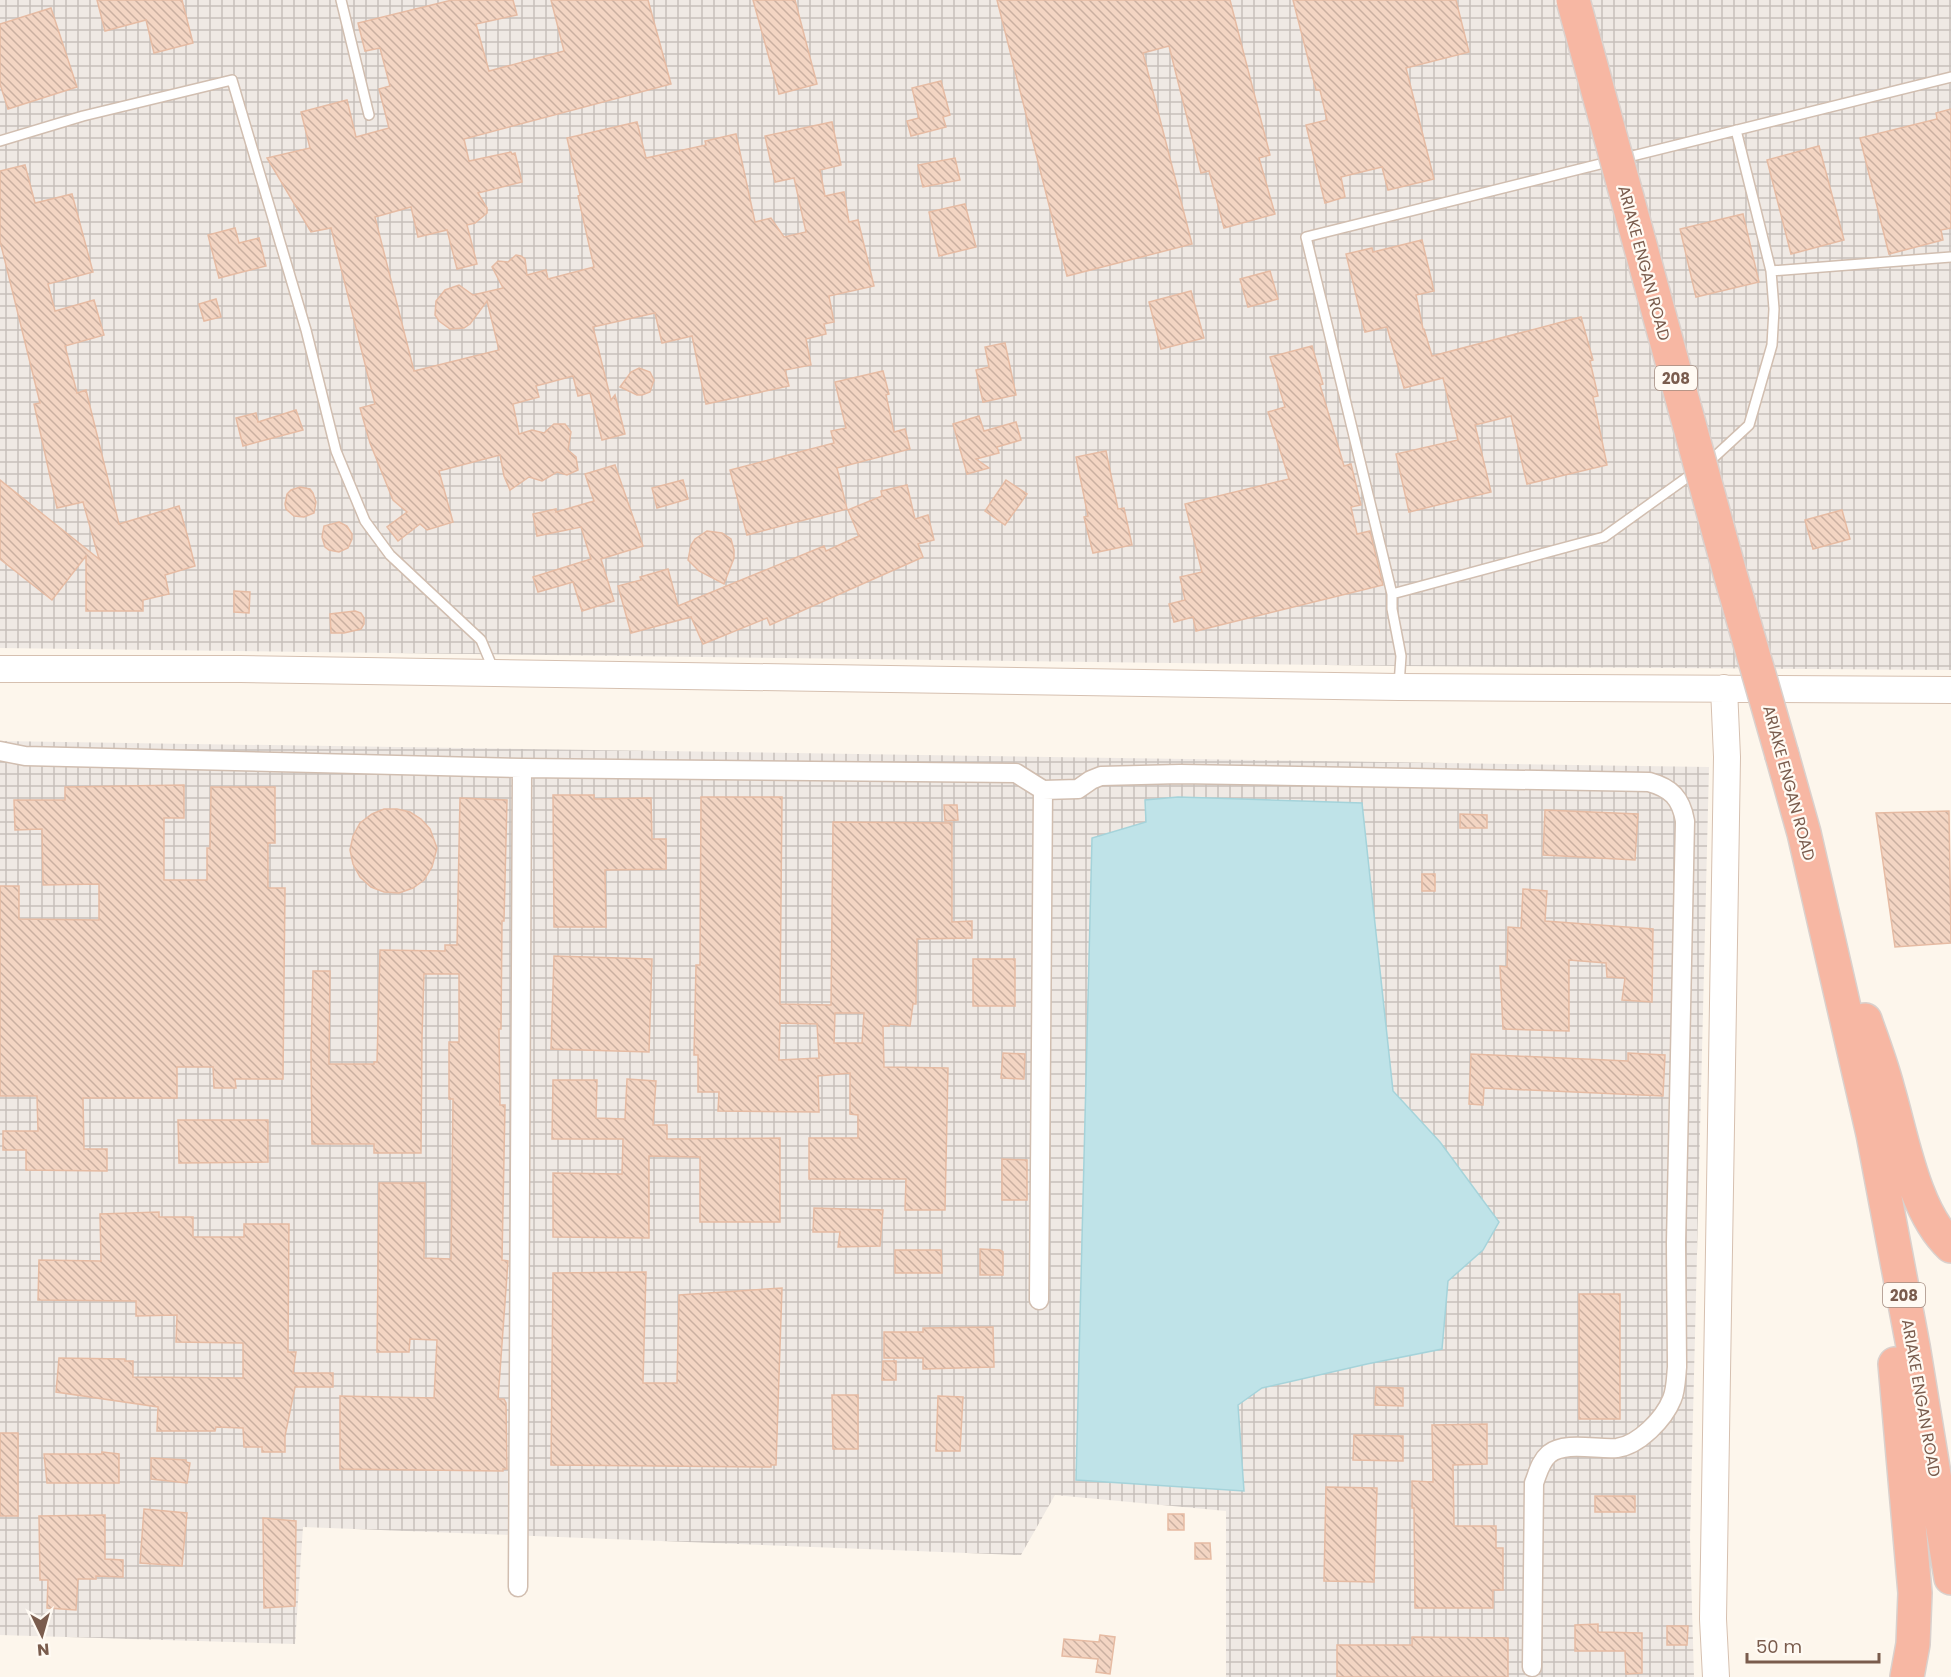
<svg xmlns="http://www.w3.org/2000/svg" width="1951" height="1677" viewBox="0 0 1951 1677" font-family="Poppins,sans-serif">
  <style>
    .industrial { fill: url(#industrial-grid) }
    .water { fill: #bfe3e8; stroke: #a5d3da; stroke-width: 1.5 }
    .building { fill: url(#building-back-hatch); stroke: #e6bba3; stroke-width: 1.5; fill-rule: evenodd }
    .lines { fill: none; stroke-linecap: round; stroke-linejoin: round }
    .lane-casing { stroke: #d1beb0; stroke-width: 12 }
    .street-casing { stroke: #d1beb0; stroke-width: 21 }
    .secondary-casing { stroke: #d6c0b0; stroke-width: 28 }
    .highway-casing { stroke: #dad1cd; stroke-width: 36 }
    .lane { stroke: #fff; stroke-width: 9 }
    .street { stroke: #fff; stroke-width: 18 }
    .secondary { stroke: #fff; stroke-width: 26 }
    .highway { stroke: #f7b7a3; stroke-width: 33 }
    .highway-bridge-casing { stroke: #dad1cd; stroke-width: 36; stroke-linecap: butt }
    .highway-bridge { stroke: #f7b7a3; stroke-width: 33 }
    .labels { text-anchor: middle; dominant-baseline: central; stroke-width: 4.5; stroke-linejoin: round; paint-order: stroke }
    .shield { fill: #fffaf3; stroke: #a28b7f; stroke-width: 1.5 }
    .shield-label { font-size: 15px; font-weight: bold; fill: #7a5c4d }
    .street-label { font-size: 16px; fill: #7a5c4d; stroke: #fffaf3 }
  </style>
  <defs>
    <pattern id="industrial-grid" width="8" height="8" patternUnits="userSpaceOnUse" patternTransform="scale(1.5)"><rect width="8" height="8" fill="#efe9e4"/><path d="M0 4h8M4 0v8" fill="none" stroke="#c7c0bb"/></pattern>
    <pattern id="building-back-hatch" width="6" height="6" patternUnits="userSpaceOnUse" patternTransform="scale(1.5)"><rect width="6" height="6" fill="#f3d5c3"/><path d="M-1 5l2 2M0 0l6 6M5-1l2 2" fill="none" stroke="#cab0a1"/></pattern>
  </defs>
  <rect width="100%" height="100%" fill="#fdf6ec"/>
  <path class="industrial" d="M0,0H1951V670L1401,666L0,648Z
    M0,741L1709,767L1690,1538L1694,1677H1226V1511L1055,1495L1021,1555L303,1527L295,1644L0,1635Z"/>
  <path class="water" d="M1178,797L1362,803L1393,1091L1440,1142L1499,1222L1483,1250L1448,1281L1442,1349L1367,1364L1262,1388L1238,1405L1244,1491L1076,1480L1092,838L1146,822L1145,800Z"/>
  <path class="building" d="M97,0H182L193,43L154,53L146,20L105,31Z
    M452,0H513L517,15L476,24L489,71L564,51L551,0H648L671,84L464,139L469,161L511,152L512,154L515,153L522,182L478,193L487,208V213L475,223L467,225L477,264L457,269L447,230L418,237L411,207L375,217L414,371L499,350L487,301L470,324L464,328L450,329L439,321L435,315L436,301L445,290L459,285L473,295L503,288L492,267L498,261L508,262L516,255L521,256L525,259L527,275L546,270L548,279L594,267L578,196L580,195L567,138L637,122L646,158L706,145L705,141L736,134L755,222L771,218L784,237L806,232L794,178L775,182L765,136L832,122L841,165L820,170L825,196L844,192L849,222L858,220L874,286L829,296L834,322L824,324L826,334L806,339L811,365L785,370L789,386L706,404L692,336L662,343L655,313L593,327L611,400L615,395L625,434L602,440L590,393L578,396L573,376L536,386L539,397L513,404L519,434L532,430L544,433L554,424H565L571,432L568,450L576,457L578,470L567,475L557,472L542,481L529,477L510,490L504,476L500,455L439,471L453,522L427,530L420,524L398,541L387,527L407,512L393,500L370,443L360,408L375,404L331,228L311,232L267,158L310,148L301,112L347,100L356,137L389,128L379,89L390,86L380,48L365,51L358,23Z
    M753,0H795L817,84L779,94Z
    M997,0H1230L1270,155L1259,158L1275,214L1224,228L1209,171L1201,173L1169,46L1143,53L1192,244L1067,276Z
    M1293,0H1456L1469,52L1406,68L1434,179L1388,190L1382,167L1341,177L1345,197L1325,203L1306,125L1327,120L1320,90H1316Z
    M51,8L77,87L8,109L0,84V24Z
    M941,81L950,115L943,117L946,127L911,136L907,121L919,118L912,88Z
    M1951,109V228L1941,230L1943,240L1889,254L1860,138L1937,119L1936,113Z
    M1819,146L1844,240L1791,254L1767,160Z
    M955,158L960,180L923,187L918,165Z
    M25,165L35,203L72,194L93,272L48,284L55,311L94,300L104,335L65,346L77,393L86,390L119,524L179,506L188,538L195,566L165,575L169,594L143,600V611H86V556L52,600L0,559V480L99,559L83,502L57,508L34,404L40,403L0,241V171Z
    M965,204L976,247L939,256L929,212Z
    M1743,214L1759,282L1696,297L1680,229Z
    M235,228L239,243L259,238L266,266L219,278L208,235Z
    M1422,240L1434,291L1416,295L1423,329H1424L1432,356L1581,317L1593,360L1590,361L1598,396L1593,397L1607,465L1527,484L1511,416L1475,425L1491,492L1409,512L1396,454L1458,440L1443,378L1404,388L1387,327L1365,332L1346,254L1372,248L1373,252Z
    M1270,271L1278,299L1248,307L1240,279Z
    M1191,291L1204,338L1161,349L1149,302Z
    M216,299L221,317L204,321L199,304Z
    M1005,343L1016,395L983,402L976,370L989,367L985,347Z
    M1312,346L1323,384L1320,385L1344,466L1351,464L1361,505L1351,507L1357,534L1370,531L1383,585L1196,631L1193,617L1174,622L1169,604L1185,600L1180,577L1202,572L1185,504L1289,479L1268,412L1285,407L1270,357Z
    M639,368L650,372L654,380L650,392L642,395H637L620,387L631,372Z
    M883,371L889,394L886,395L894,432L905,429L910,449L837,468L847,509L747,535L730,470L834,443L831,431L846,428L835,382Z
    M296,410L303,430L243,446L236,418L256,413L258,422Z
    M979,416L984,431L1016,422L1021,440L997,447L999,453L976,459L989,468L967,474L953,424Z
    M1106,451L1118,509L1124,508L1132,545L1093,553L1084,517L1088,516L1076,457Z
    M615,465L643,546L601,559L614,601L582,611L573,582L538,592L533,577L591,559L581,527L537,536L533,514L556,509V512L594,501L585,474Z
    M683,480L688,499L657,508L652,488Z
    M1006,480L1027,494L1005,525L985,511Z
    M907,485L915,519L928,515L934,540L918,544L923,557L770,625L767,618L703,644L691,617L631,633L618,586L641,580L640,577L668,569L678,606L824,546L826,551L859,536L848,510L882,496L881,491Z
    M300,487L310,489L313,493L316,502L314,513L304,517L294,516L286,509L285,504L287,494L291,490Z
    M1842,510L1850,539L1813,549L1805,520Z
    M339,522L347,526L352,534V539L348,548L339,552L329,550L325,547L322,537L324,526Z
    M707,531L722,533L731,539L734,550V558L724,584L699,571L688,560L691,545L695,539Z
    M234,591L250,592L249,613L234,612Z
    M355,611L361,613L364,618V624L361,629L344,633H331L330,614Z
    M184,785V818H164V880H207V848H210L211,787H275V843H268V888H285L283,1079H235L236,1088H214L213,1067H177V1098H83L84,1149H107V1171L26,1170V1150H3V1131H38L37,1096H0V886H19V919L99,920V884L43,885L42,829L15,830L14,800H65V787Z
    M553,795H594V799L651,798L652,839H666V869L605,870L606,927H554Z
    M701,797H782L780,1004L831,1005L833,822L952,823V922L972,921V938L917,939L916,1004H913L910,1026L889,1024V1026H883L884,1067L948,1068L945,1210H905L906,1179H809V1138H858V1115L850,1114V1073L818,1076L819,1112L718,1111L719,1092H698V1055H694L696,965H700ZM835,1013H864L862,1043H834ZM780,1023L817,1024L819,1058L779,1060Z
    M460,798L507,800L504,921H502L501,1029H499L500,1105H505L502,1260L508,1261L498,1399H504L506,1403L507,1469H503V1471L340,1469V1396L434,1398L437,1340L410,1339L409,1352H377L379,1183H425L424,1258L451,1259L453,1099H449V1042H459V974H424L422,1037L421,1153H374V1144H312L311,1055L313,971H330L329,1064H374V1062H377L380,950L445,951V945H457Z
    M944,805H957L958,820L945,821Z
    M384,809H397L410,812L421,819L430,829L437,848L432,867L424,880L413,888L399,893L384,892L371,887L360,877L353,864L350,850L353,836L360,823L372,814Z
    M1545,810L1638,814L1635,860L1543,855Z
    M1949,811L1951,943L1895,947L1876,813Z
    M1460,814L1487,815V828H1460Z
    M1422,874H1435V891H1422Z
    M1523,889L1547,891L1545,921L1653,929L1652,1002L1622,1000L1625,978L1607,977L1606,963L1569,960V1031L1503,1029L1500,966L1507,967L1508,927L1521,928Z
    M554,956L652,959L649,1052L551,1049Z
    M973,959H1015V1006H973Z
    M1003,1053L1025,1054L1024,1079L1001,1078Z
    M1628,1053L1665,1055L1663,1096L1484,1088L1483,1105L1469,1104L1471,1054L1628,1061Z
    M627,1079L656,1081L653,1125H667V1139L780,1138V1222H700V1157L649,1156V1238L553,1237V1173L622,1174L623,1139H552L553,1080H597L596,1118L625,1119Z
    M178,1120H268V1162L179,1163Z
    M1002,1159L1027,1160V1200H1002Z
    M814,1208L883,1210L880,1246L838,1247L840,1232H813Z
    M159,1212V1217H193V1237H244V1224H289L288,1352H296L293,1373H333V1387H295L285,1436V1452H262V1447H244L243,1428L216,1427L215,1431H157L158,1407L56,1392L59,1358L125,1359V1361H133V1377L243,1378V1343L176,1342L177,1315L136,1316V1301L38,1300L39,1260L101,1261L100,1214Z
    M980,1249L1000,1250L1003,1252V1275H980Z
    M895,1250H941L942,1273H895Z
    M646,1272L643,1383H677L679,1295L782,1288L776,1465H771V1467L551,1465L553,1273Z
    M1579,1294H1620V1419H1579Z
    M993,1327L994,1367L923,1369V1358H884V1332H923V1328Z
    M883,1361H896V1380H882Z
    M1376,1387L1403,1388V1406L1375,1405Z
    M832,1395H858V1449H833Z
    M938,1396L963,1397L960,1451H936Z
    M1487,1424V1464L1453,1465L1454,1526H1496V1548H1503V1590H1493V1608H1415L1414,1508H1412V1481L1433,1482L1432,1425Z
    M0,1433H18V1516H0Z
    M1354,1435L1403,1436V1461L1353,1460Z
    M102,1452L119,1454V1483H47L44,1454H102Z
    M151,1458L186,1460V1462L190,1463L187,1483L151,1479Z
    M1326,1487L1377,1488L1374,1582L1324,1581Z
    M1595,1496H1635V1512H1595Z
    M144,1509L187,1513L182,1566L140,1563Z
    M1168,1514H1184V1530H1168Z
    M105,1515V1559L123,1560V1577L96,1576V1579H78L76,1610L47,1608L48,1580H40L39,1516Z
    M263,1518L296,1521L295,1606L264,1608Z
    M1195,1543H1210L1211,1559H1195Z
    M1598,1624V1632L1642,1633V1673L1626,1674L1625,1651H1575V1625Z
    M1667,1626H1688L1687,1645H1667Z
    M1100,1635L1115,1637L1110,1674L1096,1672L1098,1659L1062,1656L1064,1639L1099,1642Z
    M1412,1637L1508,1638V1677H1337V1645H1412Z"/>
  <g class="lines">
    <g class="lane-casing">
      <path id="lane" d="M341,0L369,115
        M0,141L83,116L232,80L306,330L336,451L365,521L390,555L481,640L494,671
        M1771,271L1951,257
        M1392,594L1604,537L1710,461L1749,425L1772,345L1774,309L1771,271L1736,130
        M1399,685L1401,656L1392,609V594L1306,237L1951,77"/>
    </g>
    <g class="street-casing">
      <path id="street" d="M0,751L25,756L522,768L1016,773L1043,790L1078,789L1091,780L1101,776L1180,774L1649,782C1671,788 1681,798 1685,821L1676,1243L1677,1367C1676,1377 1676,1390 1672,1399C1664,1419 1639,1445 1617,1448C1598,1450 1565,1441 1549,1454C1540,1462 1538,1473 1534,1483L1532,1667
        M1039,1300L1043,790
        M518,1587L522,768"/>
    </g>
    <g class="secondary-casing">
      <path id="secondary" d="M0,669H240L1399,687L1951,690
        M1716,1677L1713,1619L1727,757L1724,688"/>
    </g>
    <g class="highway-casing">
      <path id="highway" d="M1782,755L1804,833L1873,1134L1913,1346L1951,1578
        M1865,1020C1873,1043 1882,1066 1888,1090C1902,1137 1914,1212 1951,1246
        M1895,1364L1915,1593L1913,1644L1907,1677"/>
    </g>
    <use href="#lane" class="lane"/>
    <use href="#street" class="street"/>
    <use href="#secondary" class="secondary"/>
    <use href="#highway" class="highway"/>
    <g class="highway-bridge-casing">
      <path id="highway-bridge" d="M1573,0L1731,577L1782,755"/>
    </g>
    <use href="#highway-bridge" class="highway-bridge"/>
  </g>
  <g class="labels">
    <g class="shield">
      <rect x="1655" y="366" width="42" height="24" rx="4.5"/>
      <rect x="1883" y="1283" width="42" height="24" rx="4.5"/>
    </g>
    <g class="shield-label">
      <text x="1676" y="378">208</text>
      <text x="1904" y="1295">208</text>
    </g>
    <g class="street-label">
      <text transform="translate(1644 263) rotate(75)">ARIAKE ENGAN ROAD</text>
      <text transform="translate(1789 783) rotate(75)">ARIAKE ENGAN ROAD</text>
      <text transform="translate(1921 1398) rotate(80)">ARIAKE ENGAN ROAD</text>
    </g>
  </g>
  <g transform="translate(42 1635) rotate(175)" stroke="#fffaf3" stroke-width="4.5" paint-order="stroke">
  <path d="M0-4.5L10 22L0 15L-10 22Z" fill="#7a5c4d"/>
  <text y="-9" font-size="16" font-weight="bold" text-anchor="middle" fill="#7a5c4d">N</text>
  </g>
  <path d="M1747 1653v9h132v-9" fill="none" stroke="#7a5c4d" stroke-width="3"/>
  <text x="1756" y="1653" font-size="18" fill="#7a5c4d" stroke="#fffaf3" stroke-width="4.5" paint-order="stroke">50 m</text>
</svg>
